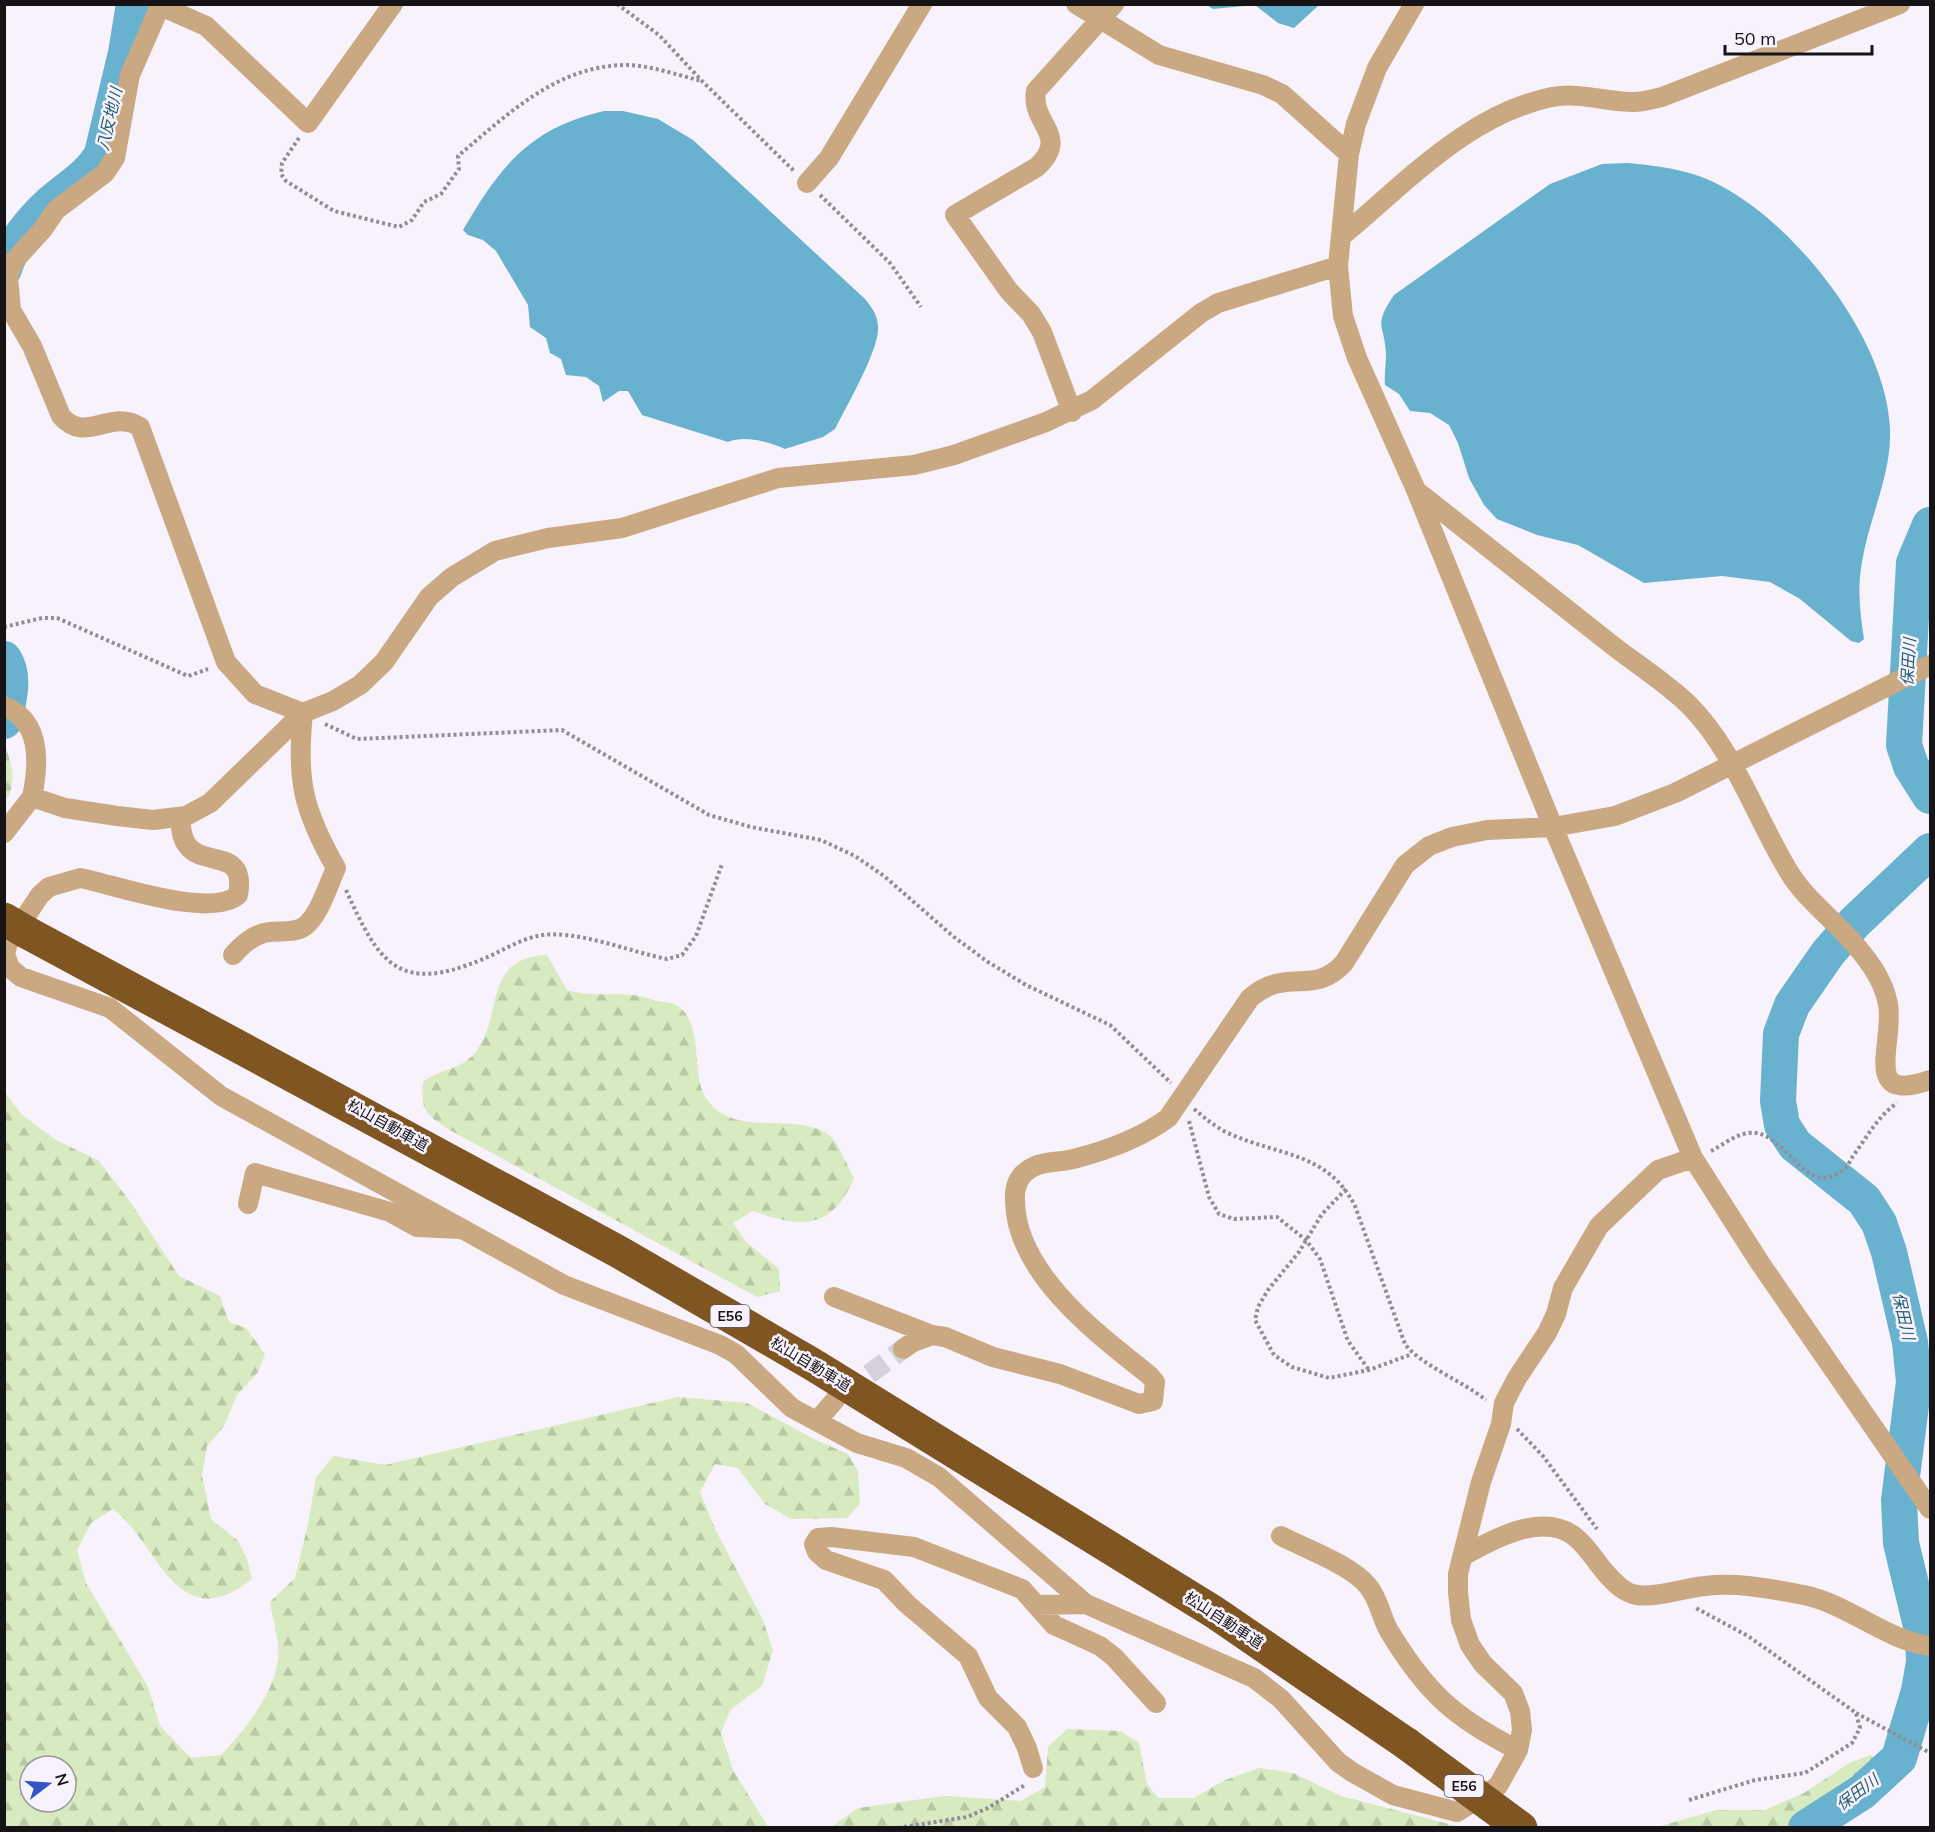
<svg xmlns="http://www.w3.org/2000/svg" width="1935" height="1832" viewBox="0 0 1935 1832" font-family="Mulish,'Noto Sans JP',sans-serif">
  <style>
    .forest { fill: url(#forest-firs); fill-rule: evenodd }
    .water { fill: #68b2d0 }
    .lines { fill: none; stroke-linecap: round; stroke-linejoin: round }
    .river { stroke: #68b2d0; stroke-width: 36 }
    .street-tunnel { stroke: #d5d1da; stroke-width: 20; stroke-dasharray: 20 10; stroke-linecap: butt }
    .path { stroke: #918d94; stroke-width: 4; stroke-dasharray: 3 3; stroke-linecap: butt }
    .street { stroke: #caa881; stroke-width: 20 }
    .highway { stroke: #7f5621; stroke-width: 33 }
    .highway-bridge { stroke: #7f5621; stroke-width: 33 }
    .labels { text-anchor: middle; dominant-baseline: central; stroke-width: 5; stroke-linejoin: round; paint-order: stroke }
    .shield { fill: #f7f2fc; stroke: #59565b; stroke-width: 1.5 }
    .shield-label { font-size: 14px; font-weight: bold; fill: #151316 }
    .street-label { font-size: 15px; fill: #151316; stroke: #f7f2fc }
    .water-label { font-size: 16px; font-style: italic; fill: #245f74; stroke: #f7f2fc }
  </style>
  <defs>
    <pattern id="forest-firs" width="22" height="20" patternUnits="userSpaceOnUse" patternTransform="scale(1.5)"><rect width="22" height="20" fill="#d7eac0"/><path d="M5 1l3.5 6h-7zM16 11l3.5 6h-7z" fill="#b8c8a4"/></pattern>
  </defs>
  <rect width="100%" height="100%" fill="#f7f2fc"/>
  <path class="forest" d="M5,745C11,761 18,786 5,801Z
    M547,955L567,990C589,997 609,993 631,995C640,995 649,999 658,1001C663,1002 671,1002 676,1005C705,1021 690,1074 706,1098C733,1140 793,1110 829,1135C837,1140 849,1169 854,1178C831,1231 801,1228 753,1211L733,1223L746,1242L779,1269L780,1291L757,1297L446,1128C424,1112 421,1110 423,1082C439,1069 461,1070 475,1053C505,1015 481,958 547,955Z
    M4,1091L22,1115L56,1140L99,1161L131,1203L179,1276L220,1296L229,1322L246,1328L265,1354L258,1372L237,1395L224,1426L207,1446L202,1476L211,1519L238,1541L247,1559L252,1579C176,1639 160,1545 113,1509L91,1523L77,1550L86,1583L148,1687L160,1726L191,1758L221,1755C244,1731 273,1695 278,1661C281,1646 272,1617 270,1602L295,1578L308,1524L316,1477L334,1456L385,1465L678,1397L747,1403L816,1440L848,1454L858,1471L860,1504L847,1518L791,1519L765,1504L738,1468L715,1464L700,1492L716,1531L763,1620L773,1650L762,1686L730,1710L721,1733L733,1770L768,1827H5ZM30,1766H66V1802H30Z
    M1067,1729L1120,1731L1139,1743L1147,1784L1158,1798H1194L1225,1780L1259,1768L1293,1773L1341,1796L1460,1827H831L858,1808L944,1796L1021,1801L1045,1787L1048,1747Z
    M1871,1755L1883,1770L1872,1797L1815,1827H1657L1716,1810H1765L1804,1793L1851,1762Z"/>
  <path class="water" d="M1207,5V4L1319,5L1294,28L1278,23L1255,5L1213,9Z
    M604,111H623L658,119L693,140L864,298C871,306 878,315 878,327C880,348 846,407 835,429L823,437L785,449C769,442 745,435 728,442L642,415L628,391H619L603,402L599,386L586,377L566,375L561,359L550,353L546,338L530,327L528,305L496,251L483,240L468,235L463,230C500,166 530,128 604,111Z
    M1627,163C1660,166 1694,170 1723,187C1799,228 1887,341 1890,429C1892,474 1869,518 1862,562C1857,588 1860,613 1864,639L1859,643L1851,641L1800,599L1770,582L1722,576L1644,583L1578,545L1537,535L1497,519L1484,505L1469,478L1458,443L1449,425L1430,413L1410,411L1399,394L1385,385C1384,374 1386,365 1386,355C1385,323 1372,328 1394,295L1550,184L1602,164Z"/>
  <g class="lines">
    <path class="river" d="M4,269C10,247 34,218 51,203C69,187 90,176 102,154L126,53L134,4
      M1930,525L1914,563L1904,745L1911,766L1930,796
      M4,659C16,677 8,702 4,721
      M1806,1828L1862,1792L1899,1758L1919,1691L1924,1662L1923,1634L1901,1543L1899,1500L1914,1382L1910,1342L1889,1252L1879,1223L1864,1200L1795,1145L1782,1125L1778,1101L1781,1034L1792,1005L1828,953L1855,922L1930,851"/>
    <path class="street-tunnel" d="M845,1392L903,1349"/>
    <path class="path" d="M617,4L659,35L702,81L795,172
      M299,138L282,163L281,174L286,181L334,211L399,227L412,220L424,202L441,194L459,169L458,156C507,115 556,66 625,65C650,65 677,75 702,81
      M820,195L890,263L921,307
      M4,627L42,618H57L188,676L208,669
      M325,724L357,739L562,730L709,815L751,827L821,840L855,856L884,876L954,937L988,962L1026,985L1110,1025L1171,1083
      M346,890C379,963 398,995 483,959C500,952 519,940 537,936C574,928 630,952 667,959L682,955L696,936L722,864
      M1194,1109C1205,1118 1215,1127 1228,1133C1277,1156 1327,1151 1355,1206L1405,1344C1419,1364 1464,1382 1486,1400
      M1189,1121L1209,1197L1219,1214L1234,1219L1277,1217L1306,1240L1320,1259L1348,1341L1369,1370
      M1711,1151C1723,1145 1734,1135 1748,1133C1785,1127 1804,1200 1842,1171C1847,1168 1850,1161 1853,1156C1867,1137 1878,1116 1897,1103
      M1346,1189L1322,1214L1299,1252L1268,1290L1258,1307L1255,1320L1274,1355L1292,1367L1329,1378L1369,1370L1412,1354
      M1517,1429L1543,1456L1597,1529
      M1856,1713L1930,1753
      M1689,1800L1755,1780L1805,1773L1852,1743L1860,1728L1856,1713L1748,1636L1694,1607
      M898,1828L967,1817L988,1808L1025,1785"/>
    <path class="street" d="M161,4L130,75L115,158L105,173L56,210L43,229L14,261L8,277L11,310L32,346L61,416C86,445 110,408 140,427L226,662L255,694L303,713
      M163,4L161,6L206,26L308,123L393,4
      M1076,4L1159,55L1263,85L1282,94L1349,154
      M1414,4L1377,68L1356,124L1349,154L1338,266L1343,316L1357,358L1416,490L1553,827L1693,1158L1760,1263L1930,1509
      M807,183L829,158L922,4
      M1343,235C1406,183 1468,114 1552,97C1579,92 1607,102 1634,102C1643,102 1653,99 1662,97L1900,4
      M1072,412L1042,332L1031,314L1009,291L955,215L1037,167C1071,135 1030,124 1036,91L1114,4
      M1418,492C1481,541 1544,591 1607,641C1633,662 1664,681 1689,705C1734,750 1756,818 1789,872C1804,897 1830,917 1850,939C1867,958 1883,978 1888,1004C1895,1042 1860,1105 1930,1080
      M4,706C42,721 39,764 32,797
      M180,817C181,827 181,837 187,845C203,868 247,847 238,895C210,919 116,885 80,878L49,887L40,895L8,943L5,954L10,968L21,977L110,1008L221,1096L564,1285L720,1345L736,1354L792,1408L857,1443L906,1458L939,1477L1086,1604L1254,1678L1281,1699L1338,1762L1352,1772L1393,1795L1457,1812L1498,1786L1518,1750L1522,1730L1520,1711L1513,1693L1483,1664L1470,1645L1461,1620L1458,1592V1574L1481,1482L1501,1424L1504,1403L1517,1378L1547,1333L1556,1314L1563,1288L1599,1226L1658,1170L1693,1158
      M4,833L32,797L65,808L117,816L153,820L186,816L210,803L303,713L333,701L360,685L384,662L429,597L452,577L495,551L548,538L622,528L778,478L914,465L954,455L1046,422L1092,400L1201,313L1218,303L1338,266
      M233,955C241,946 252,936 264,933C277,929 293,935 305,926C320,914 328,885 336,868C303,810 296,780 303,713
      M248,1204L255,1173L390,1212L417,1227L460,1229
      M834,1297L932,1335
      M903,1349L913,1342L932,1335L945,1337L993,1357L1060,1374L1139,1404L1153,1401L1155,1382L1149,1375C1097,1334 1016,1273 1015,1201C1014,1186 1019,1174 1033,1167C1047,1160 1062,1163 1077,1158C1108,1150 1142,1137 1168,1118L1250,998C1287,966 1313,997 1344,963L1405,865L1429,846L1452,837L1487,830L1553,827L1615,816L1675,793L1930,665
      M817,1421L835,1400
      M1281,1536C1306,1549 1351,1565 1368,1586C1379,1599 1381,1617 1389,1631C1426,1692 1454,1718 1518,1750
      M1463,1556C1493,1539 1542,1512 1574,1536C1586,1545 1595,1560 1604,1571C1613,1581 1623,1593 1637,1595C1658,1598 1683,1588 1705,1586C1738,1582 1771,1589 1804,1595C1850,1605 1885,1640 1930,1646
      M1037,1605L1086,1604
      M1033,1768L1027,1748L1017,1727L988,1698L968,1656L907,1604L884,1580L826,1560L817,1552L814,1544L818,1538L831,1537L914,1547L1022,1589L1054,1625L1100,1646L1114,1657L1156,1703"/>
    <path class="highway" d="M26,932L619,1252L812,1364L1214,1612L1407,1744"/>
    <path class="highway-bridge" d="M4,919L26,932
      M1407,1744L1521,1828"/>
  </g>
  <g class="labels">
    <g class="shield">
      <rect x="710.5" y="1305" width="39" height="22" rx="4.5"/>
      <rect x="1444.5" y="1775" width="39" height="22" rx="4.5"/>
    </g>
    <g class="shield-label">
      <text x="730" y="1316">E56</text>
      <text x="1464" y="1786">E56</text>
    </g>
    <g class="street-label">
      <text transform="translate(388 1125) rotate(29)">松山自動車道</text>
      <text transform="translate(811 1364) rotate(31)">松山自動車道</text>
      <text transform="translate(1224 1620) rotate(33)">松山自動車道</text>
    </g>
    <g class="water-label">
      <text transform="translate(109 119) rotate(-77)">八反地川</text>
      <text transform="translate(1908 662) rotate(-87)">保田川</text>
      <text transform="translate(1904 1316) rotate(77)">保田川</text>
      <text transform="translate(1857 1792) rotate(-37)">保田川</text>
    </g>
  </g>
  <rect width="1935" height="1832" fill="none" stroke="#151316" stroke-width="12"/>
  <g transform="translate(48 1784) rotate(73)"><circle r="28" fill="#f7f2fc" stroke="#9d99a0" stroke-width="1.5"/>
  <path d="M0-4.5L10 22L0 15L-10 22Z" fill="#3554c5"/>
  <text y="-9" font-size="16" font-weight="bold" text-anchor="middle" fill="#151316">N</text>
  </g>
  <path d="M1725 45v9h147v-9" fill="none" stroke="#151316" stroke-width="3"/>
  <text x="1734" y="45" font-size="18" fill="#151316" stroke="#f7f2fc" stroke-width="4.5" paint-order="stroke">50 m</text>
</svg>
